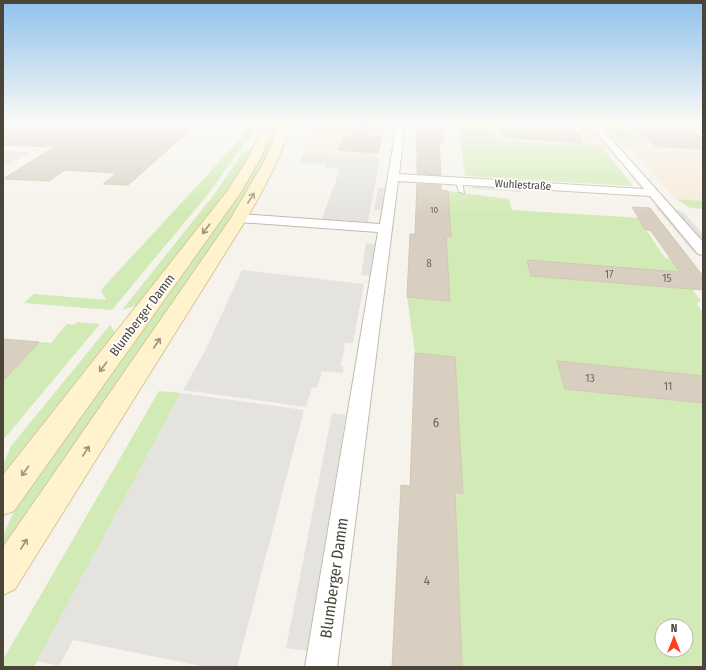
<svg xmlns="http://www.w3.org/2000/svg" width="706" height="670" viewBox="0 0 706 670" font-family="'Fira Sans Condensed',sans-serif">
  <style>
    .commercial { fill: #f7ead8 }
    .green { fill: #d2eab5; fill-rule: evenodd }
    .parking { fill: #e5e3e0 }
    .building { fill: #d8cfc1; stroke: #d3c7b4 }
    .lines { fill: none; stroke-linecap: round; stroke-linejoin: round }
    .lane-casing { stroke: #c2bbae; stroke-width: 2 }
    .street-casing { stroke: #c2bbae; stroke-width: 2 }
    .secondary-casing { stroke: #d6c79b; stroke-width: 2 }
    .lane { fill: #fff; fill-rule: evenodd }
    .street { fill: #fff; fill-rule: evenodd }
    .secondary { fill: #fff3cd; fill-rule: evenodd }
    .oneway { stroke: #9c937c }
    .labels { text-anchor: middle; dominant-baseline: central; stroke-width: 3.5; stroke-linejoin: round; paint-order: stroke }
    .far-number-label { font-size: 9px; fill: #6e675b }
    .far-street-label { font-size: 11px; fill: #4b4439; stroke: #fff }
    .number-label { font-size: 11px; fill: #6e675b }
    .street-label { font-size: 13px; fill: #4b4439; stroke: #fff }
    .near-number-label { font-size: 13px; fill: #6e675b }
    .near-street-label { font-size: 16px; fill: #4b4439; stroke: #fff }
  </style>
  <rect width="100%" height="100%" fill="#f6f3ec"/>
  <path class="commercial" d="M320,123H384L382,134L379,135L382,137L377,158L303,154Z
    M491,123H695L703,128V201L676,199L629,148L497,141Z"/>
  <path class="green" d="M253,123H256L246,143L237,153L209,193L112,310L24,303L34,294L106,300L101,290L231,149Z
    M264,123H266C261,140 250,156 240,171C210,218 174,260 141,304L122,310L213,196L242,154L254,146Z
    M275,123H281C275,149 259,173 246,196L3,551V536L16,506L246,184L266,147Z
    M458,123H491L498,141L601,146L633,186L463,176L465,175Z
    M604,126H624L621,128L631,133L629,134L638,140C623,148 614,137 604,126Z
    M448,191L509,199L512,210L641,218L645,228L665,258L671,259L680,272L527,261L531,276L692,289L701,301L698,302L697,304L703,313V376L557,362L565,389L703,403V667H462L455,492L463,493L455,357L415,353L407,297L449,301L446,236H451ZM662,626H686V650H662Z
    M676,199L703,201V209L690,208Z
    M77,322L100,324L3,440V381L39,342L51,343L67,324L74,325Z
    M110,325L117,335L3,482V465L11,446Z
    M159,391L181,393L34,667H3V660Z"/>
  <path class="parking" d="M622,123H692L700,127L632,125L646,140H634L628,135L631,133H627L621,128L625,126Z
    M3,151L30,152L3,168Z
    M303,154L380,158L368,222L322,219L340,169L325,168L326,164L299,163Z
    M472,185L521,188L522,192L473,189Z
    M378,188H385L381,210H374Z
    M656,204L699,255L693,252L655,206Z
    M675,210L682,211L703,234V238H699Z
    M366,243L375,244L370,276L361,275Z
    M242,270L364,284L353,343H345L341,366L344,367L342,373L322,371L317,388L312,387L306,407L183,390L205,351Z
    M181,393L304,410L237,667H206L73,640L59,666L37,661Z
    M332,413L346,415L307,651L286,648Z"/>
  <path class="building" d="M27,123H198L128,185L103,184L117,173L65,170L49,181L3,179L54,147L3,145V124L27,125Z
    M423,123H442L443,144H439L441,175L418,174L417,172V131H423Z
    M498,123H568L583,143L503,137Z
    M356,125L369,126L367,136L382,137L378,153L338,150L344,136L351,137Z
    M649,126L688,129L703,139V149L655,146L638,129L653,130Z
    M417,184L441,185V190L448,191L451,237L446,236L450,301L407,297L410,234H415Z
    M632,207L650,208L703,276V290L531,276L527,260L680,272L651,231L645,229Z
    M3,339L39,342L3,381Z
    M415,353L455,357L463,494L455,492L462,667H392L401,485L410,486Z
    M557,361L703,376V403L565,389Z"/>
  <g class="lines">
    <g class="lane-casing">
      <path id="lane" d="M571,123H575L585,137H581Z
        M681,124L691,125L703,134V137L688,127L681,126Z
        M459,180L462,182L464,193L459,192L456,182Z"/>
    </g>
    <g class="street-casing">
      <path id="street" d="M397,123H405L399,174L644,189L589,123H597L703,242V255L698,254L650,196L398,181L337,667H305L378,232L239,222L234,221L233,218L234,215L239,214L380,224Z"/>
    </g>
    <g class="secondary-casing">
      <path id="secondary" d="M265,123H275L262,155L241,192L14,511L3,515V475L228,190L250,155Z
        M281,123H291C281,157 265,187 247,218L15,589L3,595V547L231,218L265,160Z"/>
    </g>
    <use href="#lane" class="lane"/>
    <use href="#street" class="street"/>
    <use href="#secondary" class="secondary"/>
  </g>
  <defs><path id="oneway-shaft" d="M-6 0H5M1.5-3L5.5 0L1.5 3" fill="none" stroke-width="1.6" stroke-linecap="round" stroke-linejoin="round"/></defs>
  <g class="oneway">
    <use href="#oneway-shaft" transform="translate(251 198) rotate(-58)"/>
    <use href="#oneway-shaft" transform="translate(206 229) rotate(127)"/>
    <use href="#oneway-shaft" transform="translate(157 343) rotate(-57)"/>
    <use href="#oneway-shaft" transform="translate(103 367) rotate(127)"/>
    <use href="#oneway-shaft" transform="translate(86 451) rotate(-57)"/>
    <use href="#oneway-shaft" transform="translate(25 471) rotate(127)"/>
    <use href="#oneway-shaft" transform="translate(24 544) rotate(-57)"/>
  </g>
  <linearGradient id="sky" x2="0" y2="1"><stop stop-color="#8fc1ec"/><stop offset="0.57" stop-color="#fbfaf6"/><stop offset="1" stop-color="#fbfaf6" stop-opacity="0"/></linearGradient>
  <rect width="706" height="216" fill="url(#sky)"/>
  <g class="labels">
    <g class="far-number-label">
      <text x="434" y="210">10</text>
    </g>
    <g class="far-street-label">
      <text transform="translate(523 185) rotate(3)">Wuhlestraße</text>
    </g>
    <g class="number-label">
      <text x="429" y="263">8</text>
      <text x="609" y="274">17</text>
      <text x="667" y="278">15</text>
      <text x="590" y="378">13</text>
      <text x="668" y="386">11</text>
    </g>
    <g class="street-label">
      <text transform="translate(142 315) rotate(-53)">Blumberger Damm</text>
    </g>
    <g class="near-number-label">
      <text x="436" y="422">6</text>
      <text x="427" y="580">4</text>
    </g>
    <g class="near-street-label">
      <text transform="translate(334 578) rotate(-82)">Blumberger Damm</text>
    </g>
  </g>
  <rect width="706" height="670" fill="none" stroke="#4b4439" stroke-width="8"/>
  <g transform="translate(674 638)"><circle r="19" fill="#ffffff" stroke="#b7b4b0"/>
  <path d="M0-3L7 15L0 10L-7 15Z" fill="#fc3f1d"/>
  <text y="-6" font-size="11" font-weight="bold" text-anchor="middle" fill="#4b4439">N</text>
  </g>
</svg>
